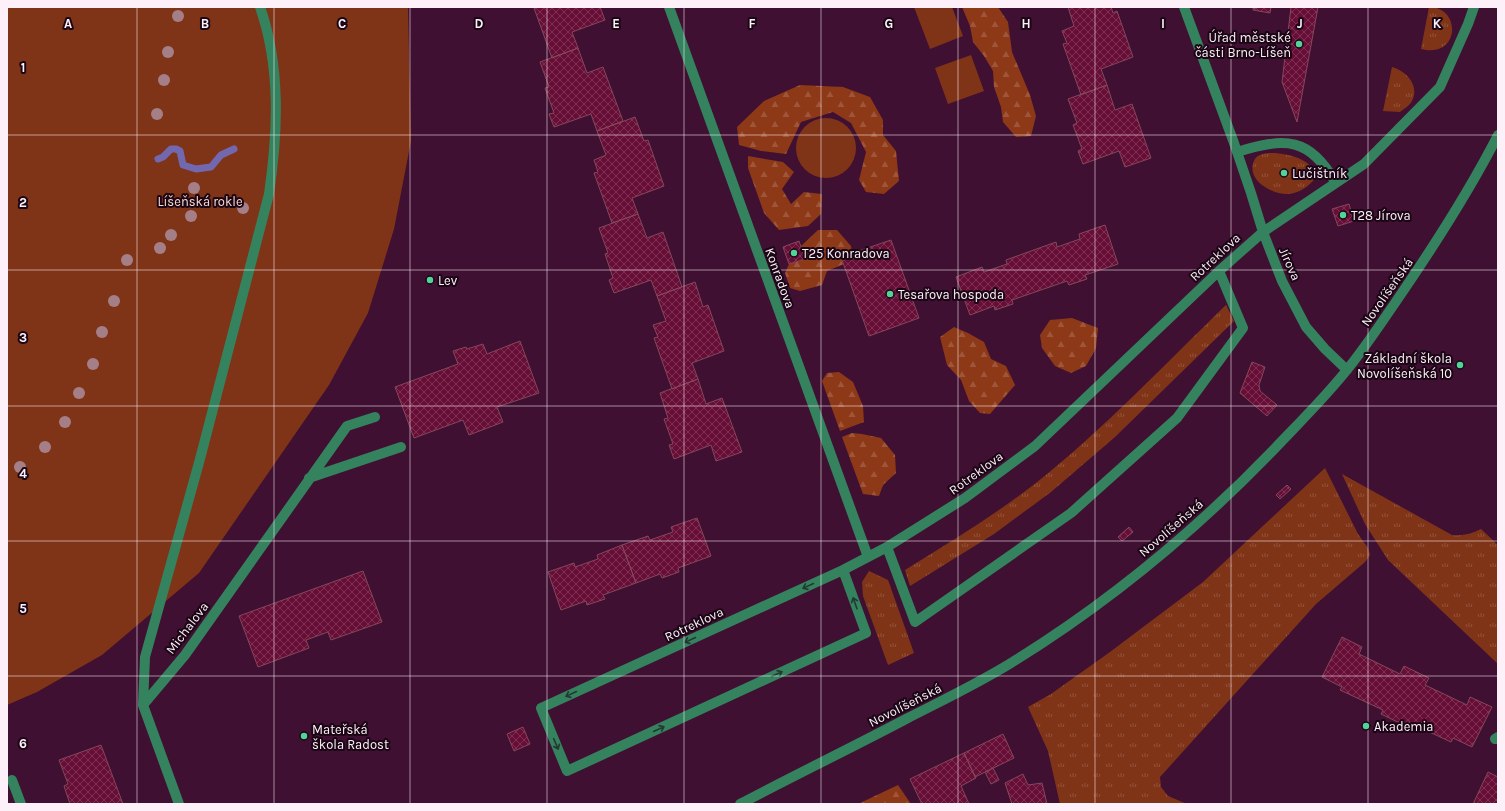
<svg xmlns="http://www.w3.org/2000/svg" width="1505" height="811" viewBox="0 0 1505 811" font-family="Karla,sans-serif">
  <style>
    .grass { fill: url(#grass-tufts) }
    .forest { fill: url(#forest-firs) }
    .park { fill: #803417 }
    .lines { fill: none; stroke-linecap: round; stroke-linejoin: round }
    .stream { stroke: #7268b0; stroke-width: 7 }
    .building { fill: url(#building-cross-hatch); stroke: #84475b }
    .minor { stroke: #34835e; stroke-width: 10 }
    .tree { fill: #a57f88 }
    .oneway { stroke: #243832 }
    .grid { fill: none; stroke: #fdf0f8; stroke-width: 1; stroke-opacity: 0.55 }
    .poi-dot { fill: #52d397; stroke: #1a0614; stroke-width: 1.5 }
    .labels { text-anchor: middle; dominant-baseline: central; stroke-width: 4; stroke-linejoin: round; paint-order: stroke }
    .poi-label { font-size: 13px; fill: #fdf0f8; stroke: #1a0614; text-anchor: start }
    .park-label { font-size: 13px; fill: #f9dacf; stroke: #1a0614 }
    .street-label { font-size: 13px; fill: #fdf0f8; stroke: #1a0614 }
    .grid-label { font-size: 13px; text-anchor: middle; font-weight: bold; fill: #fdf0f8; stroke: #1a0614; stroke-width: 4; stroke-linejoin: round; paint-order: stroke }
  </style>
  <defs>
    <pattern id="grass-tufts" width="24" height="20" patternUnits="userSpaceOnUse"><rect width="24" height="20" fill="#803417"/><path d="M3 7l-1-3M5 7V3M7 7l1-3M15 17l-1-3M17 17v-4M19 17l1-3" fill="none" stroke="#93523a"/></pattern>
    <pattern id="forest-firs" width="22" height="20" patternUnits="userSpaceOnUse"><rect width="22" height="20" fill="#8d3816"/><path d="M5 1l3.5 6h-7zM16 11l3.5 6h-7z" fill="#9e5539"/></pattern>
    <pattern id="building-cross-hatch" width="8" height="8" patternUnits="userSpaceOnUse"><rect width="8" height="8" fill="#670e36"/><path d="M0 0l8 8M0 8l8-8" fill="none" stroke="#7e3154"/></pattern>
  </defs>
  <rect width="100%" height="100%" fill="#3f1032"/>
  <path class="grass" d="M1429,7C1462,7 1460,59 1421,49Z
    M1392,67C1406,71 1420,85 1412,101C1410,105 1404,109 1400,112L1383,111Z
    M1275,153C1292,155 1312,159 1316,177C1310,186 1297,195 1285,194C1270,193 1246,179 1254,161C1255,158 1257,156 1260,155C1264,153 1271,153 1275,153Z
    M1226,305L1234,321L1115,437L1051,492L994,534L910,586L905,570C950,542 995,515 1036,483C1104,429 1164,365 1226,305Z
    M1325,468L1358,534L1368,548L1370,555L1365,562L1316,604L1160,777L1161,787L1168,796L1187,804H1060L1048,751L1028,707L1051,694L1110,652L1203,582Z
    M1342,474L1452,535C1463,536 1471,534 1481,529L1498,545V664L1388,560L1365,524Z
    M869,571L888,580L914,653L888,665L863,596L862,582Z"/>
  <path class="forest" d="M962,7H998L1008,22L1012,52L1030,95L1036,116L1031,136L1016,137L1003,122L1001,107L994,87L993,71L984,56L973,42L970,26Z
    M800,85L843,87L870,97L883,120V135L896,151L899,181L884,194L866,192L859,180L866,152L851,123L833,112L801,122L786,154L761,151L739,145L737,127L764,101Z
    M748,156L783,162L794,172L782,189L791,204L804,192L822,194L821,214L808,226L779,230L764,213L748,168Z
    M818,230H837L851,246L852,254L844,264L827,271L822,285L800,291L790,288L785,273L789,264L805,259L801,246Z
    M1072,318L1098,328L1096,348L1086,366L1071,373L1055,366L1042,348L1040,335L1050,320Z
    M954,327L968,333L984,342L991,359L1006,366L1015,385L990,414L980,413L969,401L961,380L947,365L940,337Z
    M839,372L853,382L863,406L864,422L840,431L822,381L827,373Z
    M852,433L862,434L881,438L895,455L896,473L883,485L879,496L863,494L842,437Z
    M898,785L911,804H858Z"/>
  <path class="park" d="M7,7H408L411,141L394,229L368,313L329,385L199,573L102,655L37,692L7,705Z
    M914,7H952L963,36L930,49Z
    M971,55L984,91L948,104L935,68Z
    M796 148a30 30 0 1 1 60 0a30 30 0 1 1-60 0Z"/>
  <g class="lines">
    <path class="stream" d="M158,159L163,157L171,149H176L180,151L183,165L196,169L211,167L221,155L234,149"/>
  </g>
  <path class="building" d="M536,7H600L605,20L572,32L578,48L552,58L534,8Z
    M1068,7H1111L1113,13L1117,11L1133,57L1101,69L1107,85L1081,95L1063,44L1067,43L1062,31L1074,26Z
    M1256,7H1271L1270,13L1253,10V8L1256,9Z
    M1291,7H1318L1297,122L1282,82Z
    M578,48L587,73L603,67L623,121L597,131L591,114L554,127L549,114L554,113L545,88L549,87L540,62Z
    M1107,85L1115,110L1132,104L1151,158L1125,167L1119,151L1083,164L1078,151L1082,149L1073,125L1077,123L1068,99Z
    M635,117L644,141L648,140L664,186L632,198L638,214L612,223L594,173L598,172L594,160L606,155L597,131Z
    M1349,204L1354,221L1338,226L1332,209Z
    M638,214L647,238L663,232L682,287L657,296L651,280L614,293L609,280L613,278L605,254L608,253L599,228Z
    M1105,225L1118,264L1085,275L1087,279L1069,285L1067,281L1012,300L1013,304L995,310L994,306L970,315L956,277L982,267L984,272L1007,264L1006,260L1056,242L1057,247L1080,239L1079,234Z
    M891,240L919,318L869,336L841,257Z
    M799,241L805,259L789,264L783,247Z
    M695,282L703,307L708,305L724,351L692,363L698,379L672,389L654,338L658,337L653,325L666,321L657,296Z
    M520,341L539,393L497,407L503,422L469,435L463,420L414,438L395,387L458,364L453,351L466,347L467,349L483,344L487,354Z
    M1252,362L1265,367L1259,385L1260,391L1277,405L1267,416L1240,393Z
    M698,379L706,404L722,398L742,452L716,461L711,445L674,459L669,445L673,444L664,419L668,418L660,393Z
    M1287,485L1291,489L1280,499L1276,495Z
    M697,518L711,556L678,568L679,572L662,578L660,574L636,583L622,545L648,536L650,540L673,532L671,527Z
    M1129,527L1133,532L1122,541L1118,537Z
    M622,545L636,583L603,595L605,599L587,605L586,601L561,610L548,572L574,563L575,567L598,559L597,555Z
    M363,571L382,622L331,640L328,632L306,640L309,648L258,667L239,616Z
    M1342,637L1362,647L1359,654L1400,674L1404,666L1429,678L1425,685L1467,705L1470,697L1492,707L1472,747L1453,738L1451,742L1408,722L1406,726L1381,714L1383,710L1340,690L1342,687L1322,677Z
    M523,727L530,744L514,751L507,734Z
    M1003,734L1014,758L975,777L964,753Z
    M101,745L123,804H70L64,786L68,784L59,760Z
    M964,753L976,778L961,786L969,804H922L910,779Z
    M993,768L999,780L991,784L985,772Z
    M1488,772L1498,777V804H1473Z
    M1023,774L1028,785L1042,783L1047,804H1012L1005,783Z"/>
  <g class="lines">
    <path class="minor" d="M669,7L868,557
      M1184,7L1234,143L1251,193L1263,232L1282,281L1306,327L1325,349L1347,370
      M1237,152C1286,137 1309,137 1336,183
      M309,478L401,447
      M887,547L915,622L1071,513L1177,418L1243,328L1219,271
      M843,570L866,633L567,771L541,708L843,570L887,547L965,498L1035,446L1219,271L1263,232L1364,164L1440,87L1468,24L1474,7
      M143,705L145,657L200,459L269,194C278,132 281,67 260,7
      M1495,739L1498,737
      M12,780L21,804
      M179,804L143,705L185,655L347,426L375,417
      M740,804C795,775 851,748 906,719C941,701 977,684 1011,663C1110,602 1200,527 1280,443C1302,420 1326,396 1346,371C1364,349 1379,326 1395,303C1432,249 1468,194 1498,135"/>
  </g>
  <g class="tree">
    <circle cx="178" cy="16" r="6"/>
    <circle cx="168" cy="52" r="6"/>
    <circle cx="164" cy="80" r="6"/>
    <circle cx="157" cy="114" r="6"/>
    <circle cx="194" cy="188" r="6"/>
    <circle cx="243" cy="208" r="6"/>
    <circle cx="191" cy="216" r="6"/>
    <circle cx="171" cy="235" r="6"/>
    <circle cx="160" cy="248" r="6"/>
    <circle cx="127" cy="260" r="6"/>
    <circle cx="114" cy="301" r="6"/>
    <circle cx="102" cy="332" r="6"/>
    <circle cx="93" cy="364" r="6"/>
    <circle cx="79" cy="393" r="6"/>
    <circle cx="65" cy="422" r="6"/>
    <circle cx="45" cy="447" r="6"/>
    <circle cx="20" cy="467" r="6"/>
  </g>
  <defs><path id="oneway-shaft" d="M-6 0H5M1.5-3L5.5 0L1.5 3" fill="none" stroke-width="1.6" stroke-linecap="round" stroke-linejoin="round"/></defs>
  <g class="oneway">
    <use href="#oneway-shaft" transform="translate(808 586) rotate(155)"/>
    <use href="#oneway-shaft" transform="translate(855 603) rotate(-109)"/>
    <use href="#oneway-shaft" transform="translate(690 640) rotate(155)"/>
    <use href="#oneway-shaft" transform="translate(777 674) rotate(-25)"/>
    <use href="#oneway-shaft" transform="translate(571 694) rotate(155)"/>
    <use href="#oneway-shaft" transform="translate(659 729) rotate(-25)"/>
    <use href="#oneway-shaft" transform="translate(556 744) rotate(67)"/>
  </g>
  <path class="grid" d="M137,7V804M274,7V804M410,7V804M547,7V804M684,7V804M821,7V804M958,7V804M1095,7V804M1231,7V804M1368,7V804M7,135H1498M7,270H1498M7,406H1498M7,541H1498M7,676H1498"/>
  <g class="poi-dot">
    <circle cx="1299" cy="44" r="4"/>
    <circle cx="1284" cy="173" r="4"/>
    <circle cx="1343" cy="215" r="4"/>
    <circle cx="794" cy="253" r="4"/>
    <circle cx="430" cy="280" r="4"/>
    <circle cx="890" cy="294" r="4"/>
    <circle cx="1460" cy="365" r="4"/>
    <circle cx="1366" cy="726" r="4"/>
    <circle cx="304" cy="736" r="4"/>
  </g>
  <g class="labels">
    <g class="poi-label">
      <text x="1291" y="37" text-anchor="end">Úřad městské<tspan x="1291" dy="15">části Brno-Líšeň</tspan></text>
      <text x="1292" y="173">Lučištník</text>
      <text x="1351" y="215">T28 Jírova</text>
      <text x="802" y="253">T25 Konradova</text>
      <text x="438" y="280">Lev</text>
      <text x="898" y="294">Tesařova hospoda</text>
      <text x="1452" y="358" text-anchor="end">Základní škola<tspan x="1452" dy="15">Novolíšeňská 10</tspan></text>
      <text x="1374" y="726">Akademia</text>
      <text x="312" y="729">Mateřská<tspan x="312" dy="15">škola Radost</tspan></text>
    </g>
    <g class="park-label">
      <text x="200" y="201">Líšeňská rokle</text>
    </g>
    <g class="street-label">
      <text transform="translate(1215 257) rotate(-43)">Rotreklova</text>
      <text transform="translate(1290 264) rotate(66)">Jírova</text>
      <text transform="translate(780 278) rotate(70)">Konradova</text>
      <text transform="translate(1387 292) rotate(-55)">Novolíšeňská</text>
      <text transform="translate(976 473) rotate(-36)">Rotreklova</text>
      <text transform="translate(1171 528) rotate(-41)">Novolíšeňská</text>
      <text transform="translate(694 624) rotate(-25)">Rotreklova</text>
      <text transform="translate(187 628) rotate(-53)">Michalova</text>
      <text transform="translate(905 705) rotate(-27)">Novolíšeňská</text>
    </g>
  </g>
  <g class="grid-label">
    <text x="68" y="28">A</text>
    <text x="205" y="28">B</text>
    <text x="342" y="28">C</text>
    <text x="479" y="28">D</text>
    <text x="616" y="28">E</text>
    <text x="752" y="28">F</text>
    <text x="889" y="28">G</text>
    <text x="1026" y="28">H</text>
    <text x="1163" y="28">I</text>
    <text x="1300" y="28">J</text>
    <text x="1437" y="28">K</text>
    <text x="23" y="72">1</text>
    <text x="23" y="207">2</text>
    <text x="23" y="342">3</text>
    <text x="23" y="478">4</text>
    <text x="23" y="613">5</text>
    <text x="23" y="748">6</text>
  </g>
  <rect width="1505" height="811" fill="none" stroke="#fdf0f8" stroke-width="16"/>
</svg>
